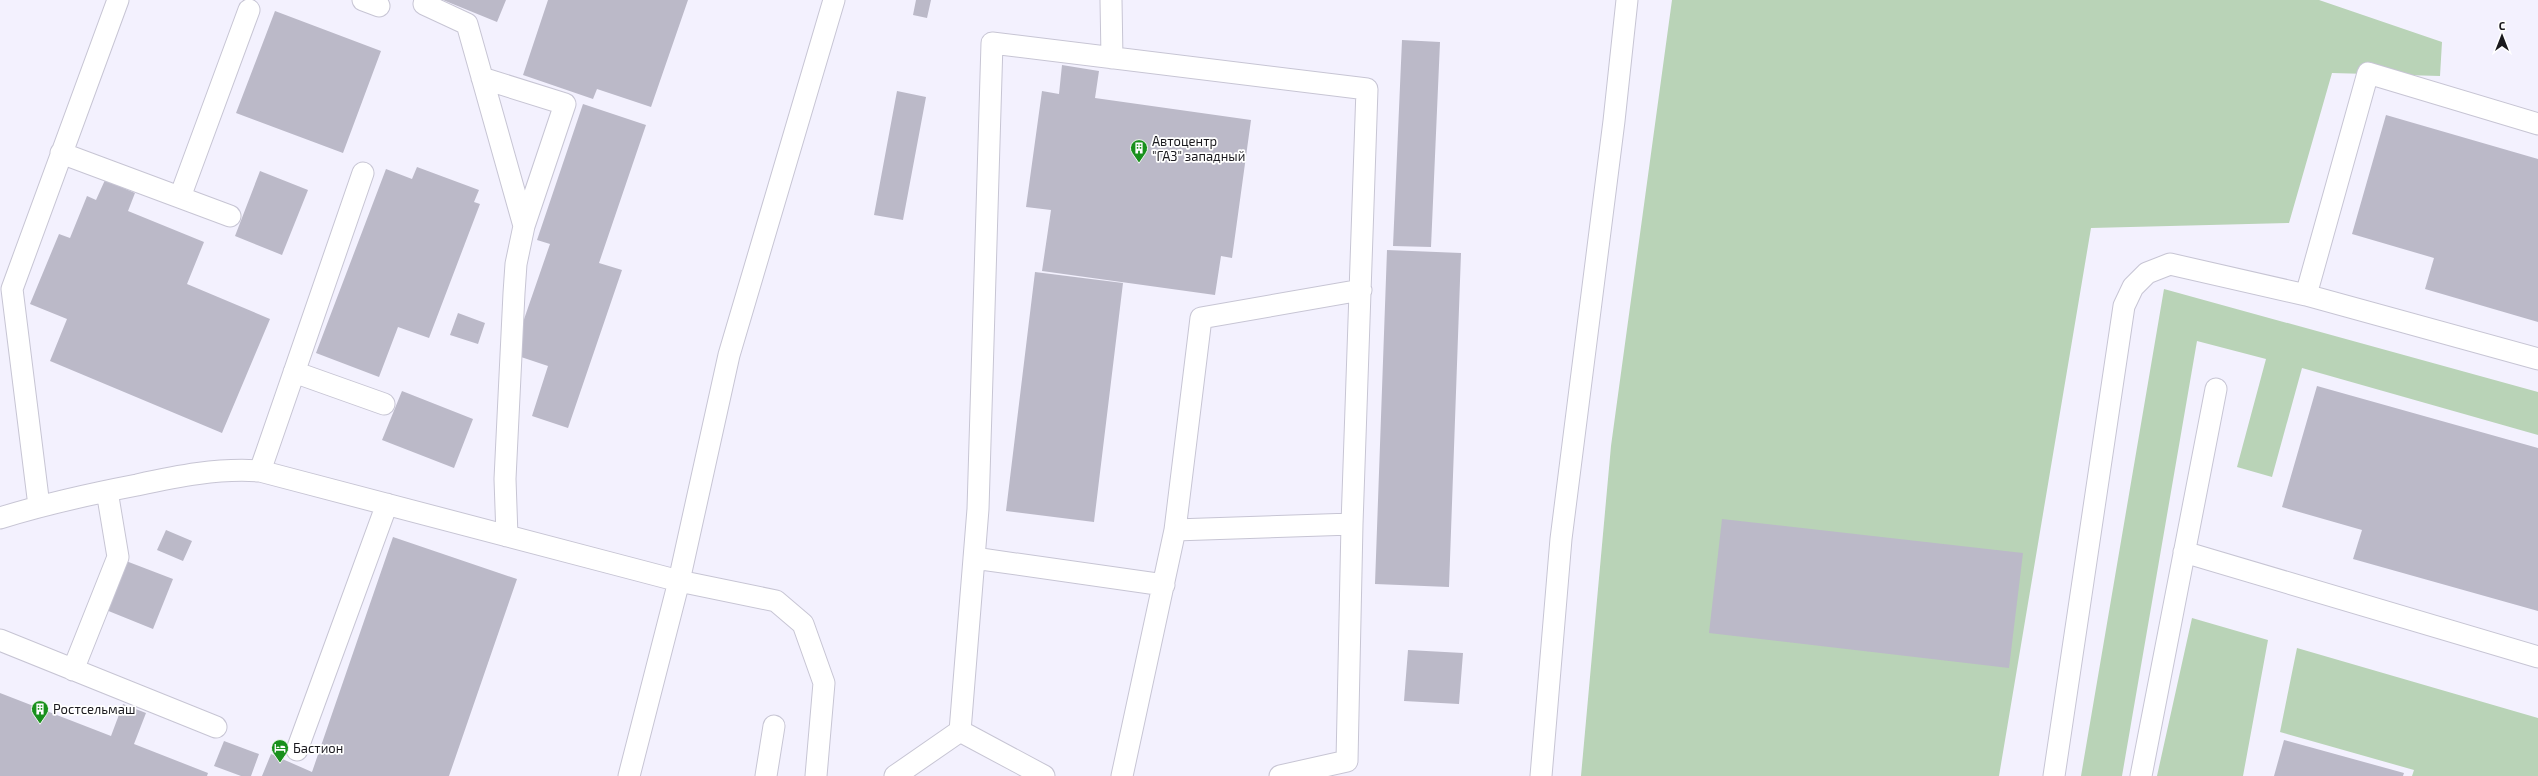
<svg xmlns="http://www.w3.org/2000/svg" width="2538" height="776" viewBox="0 0 2538 776" font-family="'Exo 2',sans-serif">
  <style>
    .green { fill: #b9d3b7 }
    .building { fill: #bbb9c8 }
    .lines { fill: none; stroke-linecap: round; stroke-linejoin: round }
    .service-casing { stroke: #c7c5d4; stroke-width: 23 }
    .service { stroke: #fff; stroke-width: 21 }
    .labels { text-anchor: middle; dominant-baseline: central; stroke-width: 3.5; stroke-linejoin: round; paint-order: stroke }
    .poi-label { font-size: 13px; fill: #1a191e; stroke: #fff; text-anchor: start }
  </style>
  <rect width="100%" height="100%" fill="#f3f1fe"/>
  <path class="green" d="M1672,0H2319L2442,42L2440,76L2332,73L2289,223L2091,228L1999,776H1581L1611,446Z
    M2164,289L2538,392V435L2302,368L2272,477L2237,467L2266,359L2197,341L2122,776H2081Z
    M2192,618L2268,640L2243,776H2157Z
    M2297,648L2538,718V776H2412L2414,770L2280,732Z"/>
  <path class="building" d="M443,0H506L497,22Z
    M548,0H688L651,107L597,89L593,99L523,75Z
    M916,0H931L927,18L913,15Z
    M275,11L381,51L343,153L236,113Z
    M1402,40L1440,42L1431,247L1393,246Z
    M1062,65L1099,71L1095,98L1251,120L1232,258L1221,256L1215,295L1042,271L1051,210L1026,207L1042,91L1059,94Z
    M897,91L926,97L903,220L874,215Z
    M583,104L646,125L599,263L622,270L568,428L532,416L548,366L512,354L550,244L537,240Z
    M2386,115L2538,159V322L2425,289L2434,258L2352,234Z
    M417,167L479,190L474,202L480,204L429,338L398,327L379,377L316,353L386,169L412,179Z
    M260,171L308,190L282,255L235,236Z
    M105,180L135,193L128,211L204,242L187,284L270,319L222,433L50,361L67,319L30,304L59,234L70,238L87,196L96,200Z
    M1387,250L1461,253L1449,587L1375,584Z
    M1035,272L1123,283L1094,522L1006,511Z
    M458,313L485,323L478,344L450,335Z
    M2317,386L2538,448V611L2353,559L2362,530L2282,507Z
    M402,391L473,419L454,468L382,440Z
    M1722,519L2023,553L2009,668L1709,633Z
    M166,530L192,541L183,561L157,550Z
    M393,537L517,579L449,776H262L271,754L312,772Z
    M126,561L173,579L153,629L106,610Z
    M1408,650L1463,653L1459,704L1404,701Z
    M0,693L111,736L123,704L146,713L134,744L208,773L207,776H0Z
    M2284,740L2404,773L2403,776H2274Z
    M224,741L259,754L251,776H241L214,766Z"/>
  <g class="lines">
    <g class="service-casing">
      <path id="service" d="M363,0L379,6
        M425,0L424,4L467,24L524,226L516,264L514,293L505,479L507,536
        M1111,0L1112,58
        M482,78L565,104L524,226
        M61,153L230,216
        M180,197L249,10
        M2306,295L2368,73L2538,124
        M294,372L384,404
        M260,471L363,173
        M39,506L12,289L118,0
        M0,518C45,504 90,494 137,485C178,476 218,468 260,471L679,581L776,601L803,624L824,683L816,776
        M1175,530L1352,524
        M2184,552L2538,657
        M974,558L1164,585
        M0,640L216,727
        M73,670L118,557L107,491
        M297,750L387,504
        M629,776L679,581L729,355L834,0
        M766,776L774,726
        M895,776L960,731
        M1044,776L960,731L978,509L992,43L1367,89L1352,524L1347,761L1280,776
        M1122,776L1175,530L1201,318L1361,290
        M1541,776L1561,539L1614,121L1627,0
        M2054,776L2124,306L2133,287L2147,273L2170,264L2306,295L2538,359
        M2141,776L2216,389"/>
    </g>
    <use href="#service" class="service"/>
  </g>
  <defs>
    <g id="building-pin" transform="scale(0.9)"><path d="M0 17L-7.5 6A9.5 9.5 0 1 1 7.5 6Z" fill="#18901c" stroke="#fff"/><path d="M-4-6H4V6H1V3H-1V6H-4ZM-2.5-4.3h1.7v1.8h-1.7ZM.8-4.3h1.7v1.8H.8ZM-2.5-1h1.7V.8h-1.7ZM.8-1h1.7V.8H.8Z" fill="#fff"/></g>
    <g id="hotel-pin" transform="scale(0.9)"><path d="M0 17L-7.5 6A9.5 9.5 0 1 1 7.5 6Z" fill="#18901c" stroke="#fff"/><path d="M-6-4.5h1.5V1H6V5H4.5V3h-9V5H-6ZM-4 0a1.8 1.8 0 1 1 3.6 0ZM.5 0V-2.5h3Q6-2.5 6 0Z" fill="#fff"/></g>
  </defs>
  <g fill-rule="evenodd">
    <use href="#building-pin" x="1139" y="148"/>
    <use href="#building-pin" x="40" y="709"/>
    <use href="#hotel-pin" x="280" y="748"/>
  </g>
  <g class="labels">
    <g class="poi-label">
      <text x="1152" y="141">Автоцентр<tspan x="1152" dy="15">"ГАЗ" западный</tspan></text>
      <text x="53" y="709">Ростсельмаш</text>
      <text x="293" y="748">Бастион</text>
    </g>
  </g>
  <g transform="translate(2502 36)" stroke="#ffffff" stroke-width="3" paint-order="stroke">
  <path d="M0-3L7 15L0 10L-7 15Z" fill="#1a191e"/>
  <text y="-6" font-size="11" font-weight="bold" text-anchor="middle" fill="#1a191e">С</text>
  </g>
</svg>
